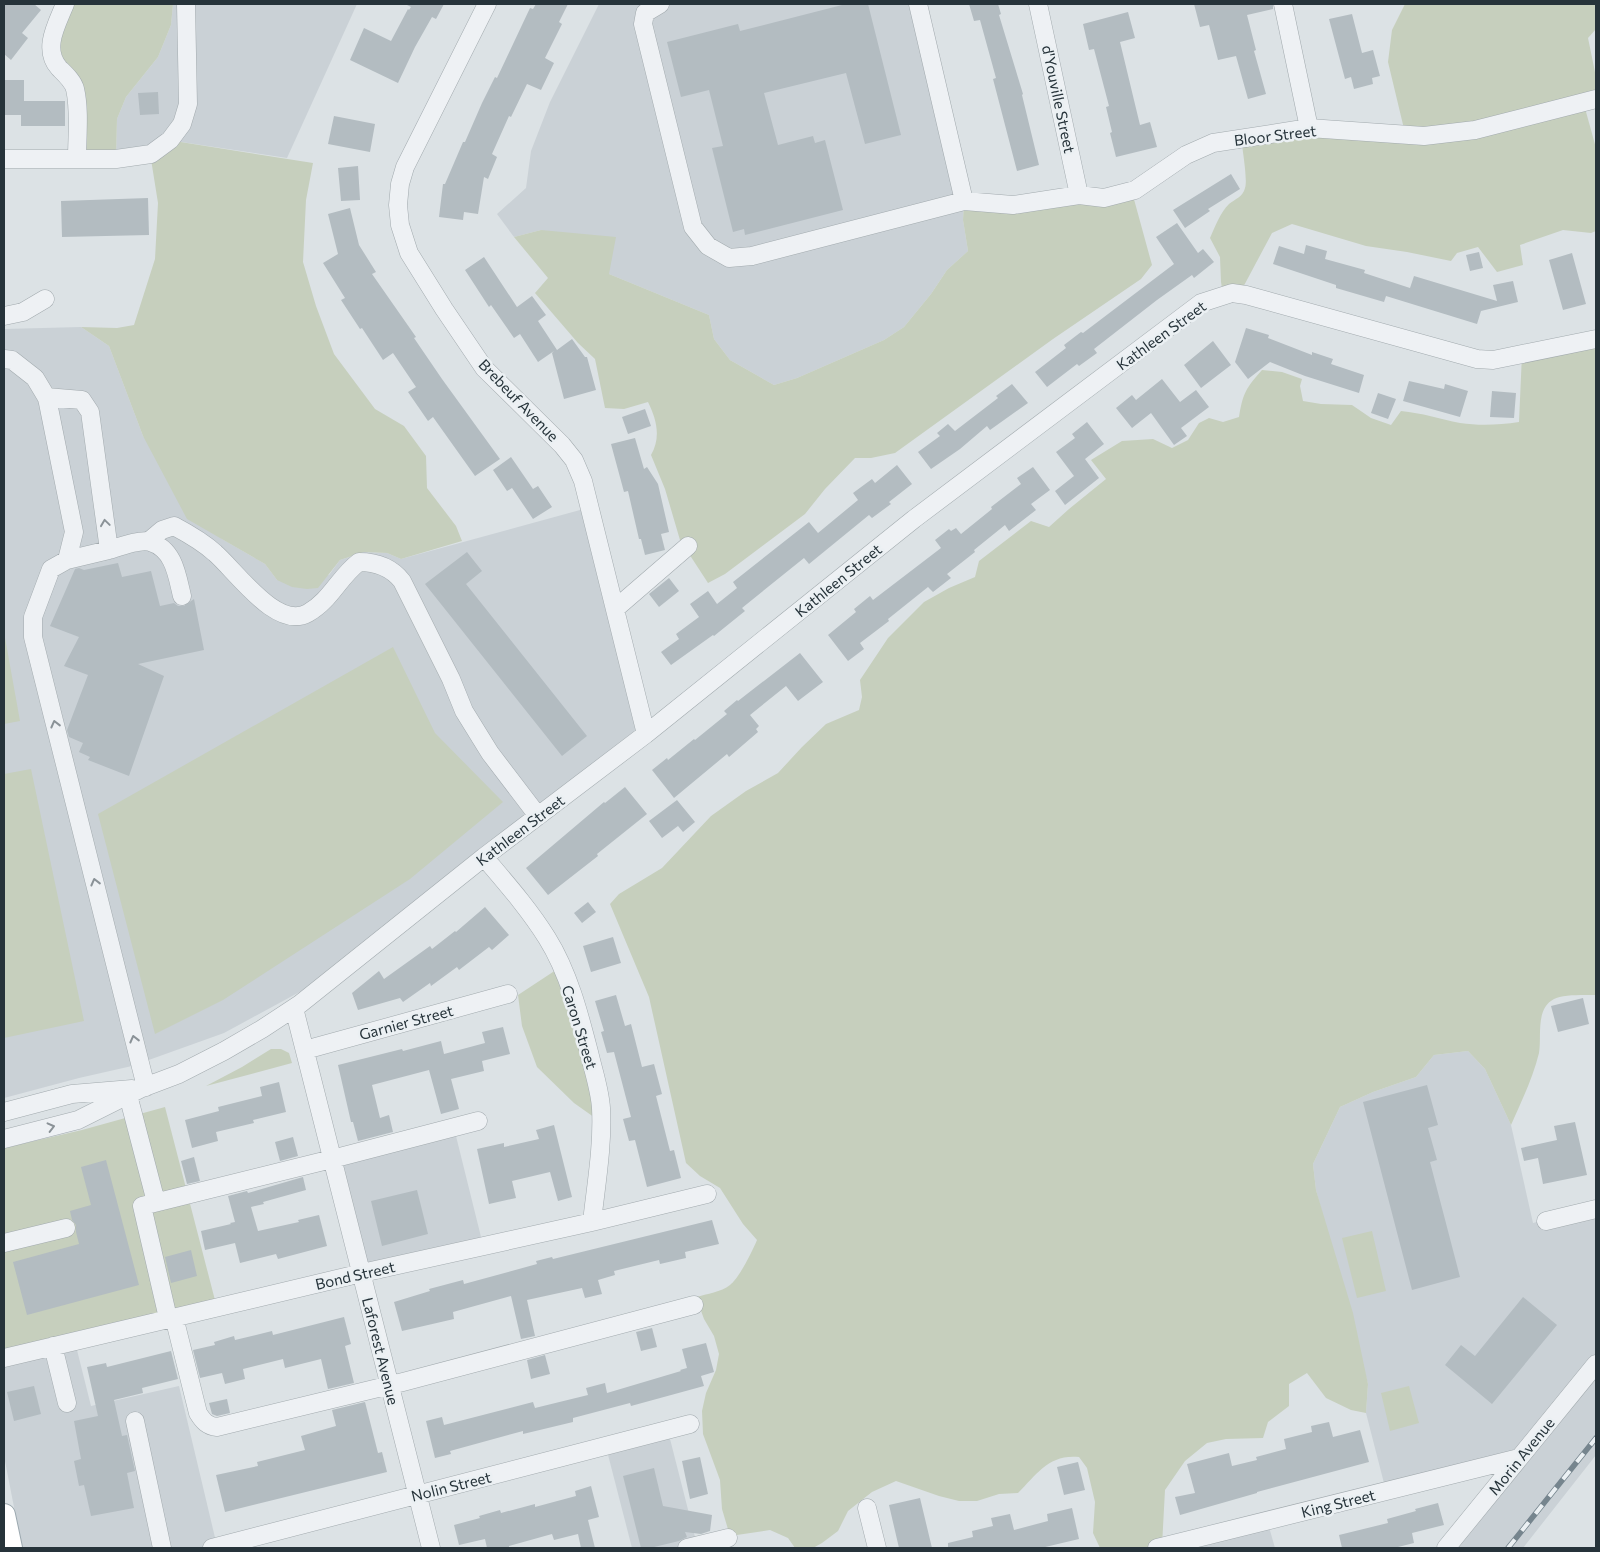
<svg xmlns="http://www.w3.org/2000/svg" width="1600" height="1552" viewBox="0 0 1600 1552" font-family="Commissioner,sans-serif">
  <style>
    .built { fill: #cad1d6 }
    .green { fill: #c6cfbd }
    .building { fill: #b3bcc1 }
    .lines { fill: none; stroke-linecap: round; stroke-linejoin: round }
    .minor-casing { stroke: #a2aaae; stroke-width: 19 }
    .major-casing { stroke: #9ca9b0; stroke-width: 24 }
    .minor { stroke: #eef1f4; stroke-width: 18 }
    .major { stroke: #fff; stroke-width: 22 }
    .rail-casing { stroke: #76858e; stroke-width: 5.5 }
    .rail { stroke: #ebf0f3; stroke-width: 4; stroke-dasharray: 11; stroke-linecap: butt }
    .oneway { stroke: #8a9297 }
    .labels { text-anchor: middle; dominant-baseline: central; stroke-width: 5; stroke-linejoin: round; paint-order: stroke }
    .street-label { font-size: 15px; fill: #26333a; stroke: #ebf0f3 }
  </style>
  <rect width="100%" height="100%" fill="#dce2e5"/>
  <path class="built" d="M173,4H357L287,158L168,140L116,158L117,119L126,97L158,57L171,25Z
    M599,4H917L964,202L963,220L968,251L947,270L931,294L904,327L884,340L797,378L774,385L730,360L714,339L709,315L609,274L541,230L514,237L497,214L526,188L531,151L550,102Z
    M81,327L109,346L143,436L222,539L265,564L277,580L329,575L340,560L364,552L387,553L401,559L591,507L647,733L340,970L224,1033L132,1066L79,1078L4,1098V329Z
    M1468,1051L1485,1069L1511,1125L1533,1223L1596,1208V1455L1523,1548H1445L1518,1458L1386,1491L1366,1413L1368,1384L1316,1190L1313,1164L1340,1107L1373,1092L1416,1077L1434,1055Z
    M454,1128L483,1245L363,1272L334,1159Z
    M75,1342L91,1406L179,1386L217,1546L208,1548H22L4,1456V1359Z
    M668,1431L697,1545L683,1548H632L606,1447Z
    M1267,1520L1275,1548H1154Z"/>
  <path class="green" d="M67,4H173L171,25L158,57L126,97L117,119L116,158L79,157L78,99L56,63Z
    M1405,4H1596V29L1588,38L1596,77V98L1583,101L1596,148V231L1591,233L1563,230L1520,245L1523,265L1497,272L1478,247L1457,253L1451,261L1407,252L1366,246L1292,224L1272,233L1240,293L1223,294L1221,282L1220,257L1210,238C1215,227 1220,213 1229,204C1235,199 1243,197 1245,188C1248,180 1242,147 1241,137L1405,133L1388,62L1392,30Z
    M168,140L313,163L306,200L303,262L316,306L334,354L375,409L404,426L426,456L427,488L456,526L462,541L401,559L387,553L364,552L340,560L318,588L307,589L292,587L277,580L265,564L187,519L143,436L109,346L81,327L117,328L134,325L155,259L158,203L150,153Z
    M1132,192L1152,265L1141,279L1053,339L895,453L871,458H855L825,489L805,514L725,574L708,583L680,540L665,489L651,455C661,438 657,420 648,402L624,409L605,408L595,359L578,343L535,293L548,278L514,237L541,230L616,237L609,274L709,315L714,339L730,360L774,385L797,378L884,340L904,327L931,294L947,270L968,251L963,220L964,202Z
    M1596,337V995C1586,995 1562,994 1554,999C1535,1009 1542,1036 1539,1053C1533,1078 1521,1102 1511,1125L1485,1069L1468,1051L1434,1055L1416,1077L1373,1092L1340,1107L1313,1164L1316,1190L1353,1313L1368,1384L1366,1413L1351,1410L1326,1398L1307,1373L1289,1384V1406L1268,1422L1263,1438L1226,1439L1207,1443L1185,1461L1165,1490L1162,1546L1154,1548H1100L1093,1533L1095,1502L1087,1468L1079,1457C1049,1454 1037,1474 1018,1493L999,1494L977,1501H959L939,1496L896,1481L872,1492L848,1511L838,1531L822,1543L813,1548H795L788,1538L770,1530L730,1536L722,1509L720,1480L703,1434L702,1411L706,1393L716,1370L719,1354L714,1336L704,1319L696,1297C707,1294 721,1292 730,1285C739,1278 752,1252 757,1240L743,1224L720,1188L700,1176L686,1163L649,997L610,904L619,894L662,868L711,816L746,791L778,773L802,747L826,724L859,710L862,697L860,680L888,638L924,602L949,588L975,577L979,561L1031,521L1049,527L1069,509L1106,479L1091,460L1122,441L1153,439L1172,448L1188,440L1199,423L1209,418L1223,422L1239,417C1243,393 1246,388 1262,370L1282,372L1302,379L1300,386L1303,401L1321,404L1352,405L1371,418L1391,425L1401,411C1422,413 1440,419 1460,423C1480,426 1499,425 1519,422L1522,354Z
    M4,632L20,721L4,724Z
    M393,647L435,733L503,802L410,879L223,1000L155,1034L98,814Z
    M31,769L84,1021L4,1038V774Z
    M559,968L598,1120L574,1103L537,1067L522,1026L518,995Z
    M271,1049H281L289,1053L292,1063L206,1086L242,1067Z
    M165,1107L217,1308L4,1359V1148L82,1130Z
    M1372,1231L1386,1291L1357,1298L1342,1238Z
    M1409,1386L1419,1423L1390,1431L1381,1393Z"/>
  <path class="building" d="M4,4H34L41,10L22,33L28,38L11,60L4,54Z
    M405,4H444L436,19L432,17L415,47L398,83L350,60L364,28L391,41L408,9L409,10L411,7Z
    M536,4H568L559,22L562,24L545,58L554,63L541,90L527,84L511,117L509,116L492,154L497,157L488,179L484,177L478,214L464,212L463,220L439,217L443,184H445L463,142H465L482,103L495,77L497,78L530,8L533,9Z
    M846,4H868L901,135L865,144L846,73L764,93L778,145L813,136L815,143L825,140L843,210L745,235L744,229L733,232L712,148L723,146L709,90L681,97L667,42L738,24L740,31Z
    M969,4H998L1001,14L999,15L1023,94L1022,95L1039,165L1017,171L993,79L996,78L980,20L974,21Z
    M1194,4H1273V9L1247,15L1256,50L1254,51L1266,94L1248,99L1236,56L1218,60L1209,25L1200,27Z
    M1128,12L1135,38L1120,42L1140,125L1150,122L1157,147L1116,157L1110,133L1112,132L1106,107L1109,106L1094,49L1089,50L1083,24Z
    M1352,14L1362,53L1373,50L1380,76L1372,78L1373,84L1354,89L1351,77L1345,79L1329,19Z
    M4,80H24V101H65V126H21V115H4Z
    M158,92L159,114L140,115L138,93Z
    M334,116L375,124L370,152L328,144Z
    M358,166L360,200L341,201L338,168Z
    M1231,174L1240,189L1208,209L1210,211L1185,228L1173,210Z
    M148,198L149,235L62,237L61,201Z
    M350,208L359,245L376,272L372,274L416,337L414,338L442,379L500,459L475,476L433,417L428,421L408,392L416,387L393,353L383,360L362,328L360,329L341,300L345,298L323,263L338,254L328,214Z
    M1177,223L1198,253L1203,249L1214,262L1194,278L1192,275L1157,300L1094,349L1097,353L1079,366L1077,364L1047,387L1035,372L1066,348L1064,345L1081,332L1083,333L1174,264L1156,237Z
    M1306,245L1327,251L1325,259L1365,270L1364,273L1410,288L1414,276L1497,301L1493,285L1513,281L1518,302L1481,311L1477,324L1386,296L1384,302L1336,288V285L1273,264L1279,246L1304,254Z
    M1479,252L1483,268L1470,271L1466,255Z
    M1572,253L1586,304L1563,310L1549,260Z
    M484,257L517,307L532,296L546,315L538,321L557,350L572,339L585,357H587L596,390L564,399L552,353L554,351L538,362L520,334L514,338L491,305L489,307L465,270Z
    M1246,328L1269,335L1268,338L1312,355V352L1333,359L1331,364L1364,375L1359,393L1305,376L1270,362L1248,379L1235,362Z
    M1213,341L1231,365L1201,388L1184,365Z
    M1162,379L1180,402L1196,390L1209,407L1181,428L1187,436L1174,445L1151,413L1132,428L1116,408L1132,395L1136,400Z
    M1409,381L1444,389L1445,384L1468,391L1460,417L1403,401Z
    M1012,384L1028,403L990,430L987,426L960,449L931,469L918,452L940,436L937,433L948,424L955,431L998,398L996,396Z
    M1492,391L1516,393L1514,418L1490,417Z
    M1378,393L1396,399L1388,419L1371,413Z
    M645,409L651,426L628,434L622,417Z
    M1087,422L1104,444L1085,459L1099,478L1065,505L1055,491L1074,476L1056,452L1075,438L1072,434Z
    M635,438L644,469L647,467L658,484L669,532L661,534L665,550L645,555L641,539H639L628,491L624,492L611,444Z
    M511,457L533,489L538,486L552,507L533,519L512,488L507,491L493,470Z
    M897,465L912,484L889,502L891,504L872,518L869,515L809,564L804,558L742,608L745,611L714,636L713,635L671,665L661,652L679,639L676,634L699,617L690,604L708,591L717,604L737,588L733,582L809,522L818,533L858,500L853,493L872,479L875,483Z
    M1033,467L1050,490L1031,504L1036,510L1009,531L1005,525L974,550L975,552L947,574L951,578L933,592L928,587L888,619L889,621L860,643L864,649L848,661L828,635L856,612L854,609L870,596L873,600L941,548L935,540L949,529L951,531L956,528L961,534L992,509L991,507L1021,484L1017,478Z
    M467,552L482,571L466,584L587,736L562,756L425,584Z
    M118,563L122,577L151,571L160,606L174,603L178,606H184L194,599L204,650L138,664L164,676L129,776L88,760L90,757L79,752L83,743L69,737L67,730L88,675L64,666L79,637L50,626L75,569L79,568L84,570Z
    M669,578L679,591L659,607L649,594Z
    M800,653L823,682L798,701L786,686L750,715L759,726L756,729L758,732L729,757L727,754L674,798L652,770L667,758L668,760L694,739L695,740L727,714L724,711L737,700L738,701Z
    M625,787L647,814L597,854L598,856L548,895L526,868L604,802L605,803Z
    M677,800L695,822L683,832L678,826L662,838L649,821Z
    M588,902L596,912L582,923L574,913Z
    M485,907L509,935L492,950L489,947L459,970L457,967L431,986L430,983L403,1002L400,998L358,1010L352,993L379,971L384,979L430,946L432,949L455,931L456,932Z
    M613,937L621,963L591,972L583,946Z
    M616,995L625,1026L631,1024L642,1067L654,1064L662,1094L656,1096L670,1151L674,1150L681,1178L647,1187L635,1140L629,1141L623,1119L631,1117L614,1052L607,1053L601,1032L604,1031L595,1001Z
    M1583,998L1589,1024L1558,1032L1551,1006Z
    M503,1027L510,1054L482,1061L484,1071L451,1079L459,1109L441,1114L429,1070L372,1085L380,1118L389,1115L393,1132L358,1141L353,1122H351L338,1065L402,1049L403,1051L441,1041L444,1054L485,1043L482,1032Z
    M279,1082L286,1112L253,1120L254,1123L216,1132L218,1141L192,1148L185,1120L219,1111L218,1107L262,1096L260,1087Z
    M1427,1085L1438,1125L1428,1128L1437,1160L1430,1162L1460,1277L1412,1290L1363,1102Z
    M1575,1122L1587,1175L1543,1184L1538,1158L1524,1161L1521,1148L1557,1140L1554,1126Z
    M554,1125L572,1197L558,1201L550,1172L512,1181L516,1198L489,1204L477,1149L504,1143V1147L539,1139L536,1130Z
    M293,1137L298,1156L280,1161L275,1142Z
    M194,1157L200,1181L187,1184L181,1161Z
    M106,1160L139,1285L27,1315L13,1262L79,1244L76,1232V1225L72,1220L70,1211L91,1205L81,1167Z
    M303,1177L306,1190L263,1202L264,1204L251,1207L258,1231L299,1222L298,1220L319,1215L327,1246L278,1259L276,1254L240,1263L235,1243L205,1250L201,1231L231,1224L230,1223L235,1222L228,1196L247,1191L248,1193Z
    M417,1190L428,1234L382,1246L371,1201Z
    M712,1220L719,1244L685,1252L686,1258L660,1264L659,1260L614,1271L615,1275L598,1280L602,1294L585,1298L582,1288L527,1300L535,1336L521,1339L511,1296L453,1312L454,1319L402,1331L394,1302L430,1291L429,1289L463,1280L464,1284L537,1264L536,1261L552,1257L553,1259Z
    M191,1250L197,1276L171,1283L165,1257Z
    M1523,1297L1557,1325L1492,1404L1445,1365L1461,1345L1475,1356Z
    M344,1317L351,1344L345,1346L354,1383L328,1389L321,1359L285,1368L283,1359L243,1369L245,1379L225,1384L222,1373L200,1378L193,1350L215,1345L214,1342L234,1336L235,1340L272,1331L273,1335Z
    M652,1328L657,1347L641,1351L636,1332Z
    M706,1343L714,1372L701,1376L704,1386L631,1406L630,1403L573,1418V1422L523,1434V1431L450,1451L451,1454L435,1458L426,1421L442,1417L444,1425L533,1402L535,1408L588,1395L586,1388L605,1383L607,1393L681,1371L680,1370L687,1368L682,1349Z
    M171,1351L178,1379L142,1388L143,1393L114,1400L122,1436L127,1435L135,1471L127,1473L134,1508L91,1516L84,1485L79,1486L74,1461L81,1459L74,1421L98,1416L87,1367L106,1363L107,1367Z
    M545,1355L550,1374L531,1379L527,1360Z
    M34,1386L41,1414L14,1421L7,1392Z
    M227,1399L230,1413L217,1416L212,1414L209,1403Z
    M365,1402L378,1453L382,1452L387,1472L225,1512L216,1475L258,1466L257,1462L305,1450L301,1436L336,1426L332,1410Z
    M1329,1422L1333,1437L1360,1430L1369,1462L1257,1492V1493L1180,1515L1175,1497L1195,1493L1187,1464L1229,1453L1232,1466L1257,1460L1256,1457L1286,1449L1284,1439L1312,1432L1311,1426Z
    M700,1457L708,1494L690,1499L682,1461Z
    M1078,1462L1085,1490L1064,1495L1057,1467Z
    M654,1468L663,1506L712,1515L710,1531L701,1534L685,1532L687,1537L679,1541L650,1548H641L623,1476Z
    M591,1486L599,1517L588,1520L595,1548H581L578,1534L554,1540L552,1534L509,1546V1548H487L485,1539L459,1545L454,1525L480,1518L479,1516L500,1510L501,1513L535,1504V1507L576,1496L575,1491Z
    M920,1498L932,1548H899L889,1505Z
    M1438,1503L1444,1525L1412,1533L1414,1543L1394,1548H1342L1339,1535L1388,1523L1387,1519L1416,1511L1415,1509Z
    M1072,1508L1079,1539L1041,1548H948V1543L973,1537L972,1531L993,1526L991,1518L1010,1514L1014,1530L1048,1521L1047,1514Z"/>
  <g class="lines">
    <g class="minor-casing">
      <path id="minor" d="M65,4C57,24 42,49 59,68C65,74 73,81 75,89C80,110 77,137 77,159
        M487,4L405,167L400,184L398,205L400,225L409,253L444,309L484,368L562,445L574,460L583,481L646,734
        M660,4L645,13L643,24L693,227L708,246L729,258L752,256L964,201L1013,205L1079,195L1104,198L1135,190L1186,155L1213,143L1309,128L1424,136L1475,130L1596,99
        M918,4L964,201
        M1038,4L1079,195
        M1283,4L1309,128
        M4,159H116L151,154L170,140L182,124L188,104L186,4
        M4,316L23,312L45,299
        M4,359L12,360L35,378L47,398L74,532L67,560
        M46,397L82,400L90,412L109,550L67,560L51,569L33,617V637L146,1087
        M149,541L162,530L174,526C189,534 203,542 215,553C236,571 277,631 308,613C331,600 339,577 359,562C376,562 391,567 402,581L451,679L464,711L490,753L538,816
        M109,550C119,547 140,539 150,542C174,549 177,575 182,596
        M615,609L688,546
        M484,857C506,883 529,909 547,938C569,973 580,1017 590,1056C594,1073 600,1091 601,1108C603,1146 596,1185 592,1222
        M294,1008L431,1548
        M305,1050L508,994
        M128,1095L156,1202
        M4,1112L72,1094L132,1089
        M4,1139L78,1120L142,1088L179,1074L224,1051L262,1029L300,1004L484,857L646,734L914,519L1201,303L1232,293L1246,295L1477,359L1493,360L1596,339
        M1546,1221L1596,1209
        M4,1243L66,1228
        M174,1317L198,1413C203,1421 207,1426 217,1427L403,1382L694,1305
        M168,1318L142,1206L332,1159L478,1121
        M53,1346L67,1403
        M4,1358L362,1273L592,1222L707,1194
        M135,1421L162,1548
        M867,1508L877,1548
        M212,1548L690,1424
        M687,1548L728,1538
        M1157,1548L1519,1458
        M1446,1548L1596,1364"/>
    </g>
    <g class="major-casing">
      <path id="major" d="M4,1515L11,1548"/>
    </g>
    <use href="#minor" class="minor"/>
    <use href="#major" class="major"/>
    <g class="rail-casing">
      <path id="rail" d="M1508,1548L1596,1438"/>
    </g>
    <use href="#rail" class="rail"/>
  </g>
  <defs><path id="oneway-chevron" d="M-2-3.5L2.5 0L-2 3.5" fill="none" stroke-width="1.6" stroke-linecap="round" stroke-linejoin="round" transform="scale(1.25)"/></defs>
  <g class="oneway">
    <use href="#oneway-chevron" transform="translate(105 523) rotate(-98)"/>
    <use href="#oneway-chevron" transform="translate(55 724) rotate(-104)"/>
    <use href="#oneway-chevron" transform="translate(95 882) rotate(-104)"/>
    <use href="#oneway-chevron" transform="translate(134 1039) rotate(-104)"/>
    <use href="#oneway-chevron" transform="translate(51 1127) rotate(-14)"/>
  </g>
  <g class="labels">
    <g class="street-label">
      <text transform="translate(1059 99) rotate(78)">d'Youville Street</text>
      <text transform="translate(1275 135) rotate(-7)">Bloor Street</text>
      <text transform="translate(1161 335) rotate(-36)">Kathleen Street</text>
      <text transform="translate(519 400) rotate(46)">Brebeuf Avenue</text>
      <text transform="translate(838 580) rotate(-39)">Kathleen Street</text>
      <text transform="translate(520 830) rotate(-37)">Kathleen Street</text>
      <text transform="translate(406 1022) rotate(-15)">Garnier Street</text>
      <text transform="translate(580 1027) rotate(73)">Caron Street</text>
      <text transform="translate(355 1275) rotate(-13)">Bond Street</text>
      <text transform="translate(381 1351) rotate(76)">Laforest Avenue</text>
      <text transform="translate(1521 1456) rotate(-51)">Morin Avenue</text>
      <text transform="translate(451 1486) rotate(-14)">Nolin Street</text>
      <text transform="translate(1338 1503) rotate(-14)">King Street</text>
    </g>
  </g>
  <rect width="1600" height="1552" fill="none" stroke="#26333a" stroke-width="10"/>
</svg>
